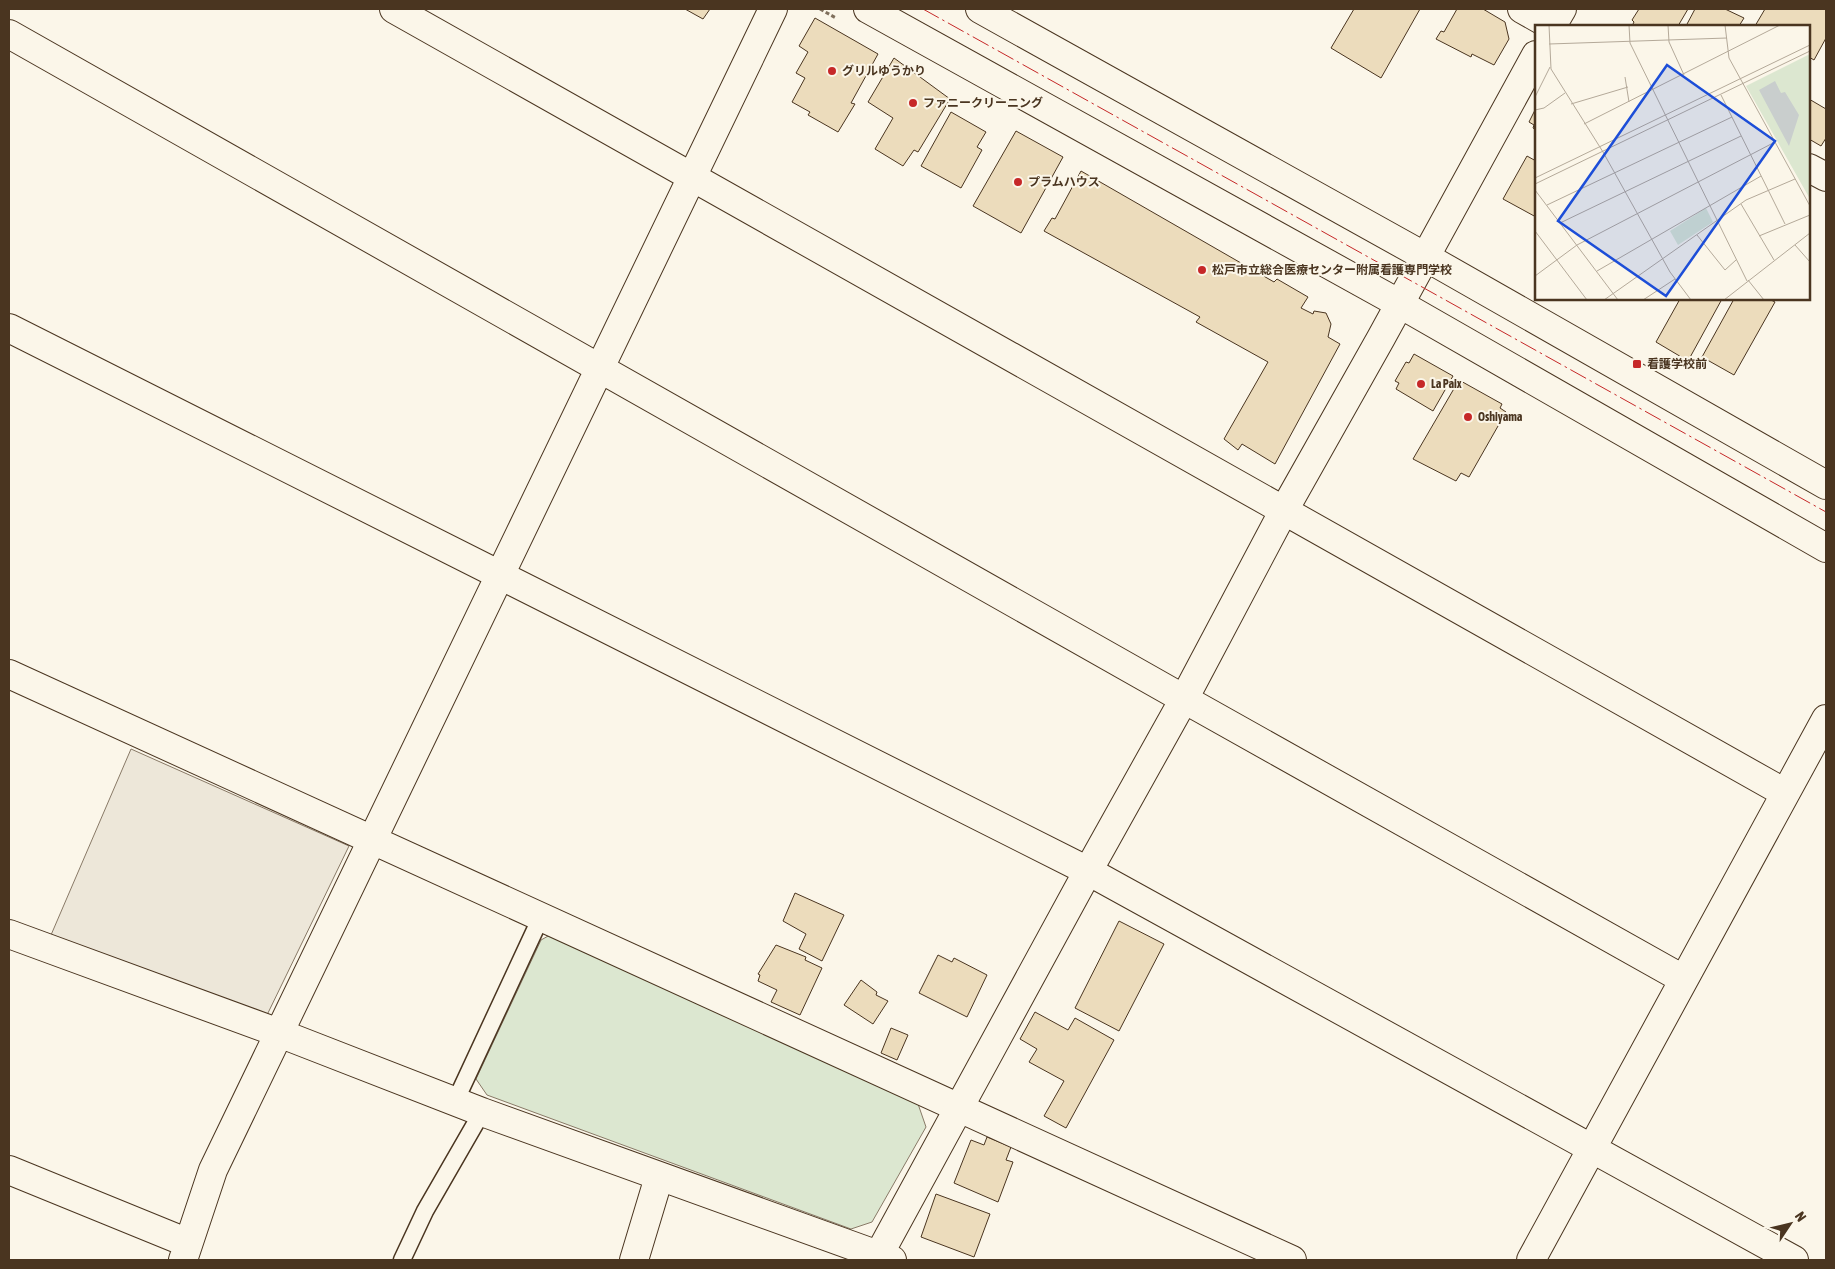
<svg xmlns="http://www.w3.org/2000/svg" width="1835" height="1269" viewBox="0 0 1835 1269" font-family="'Asap Condensed','Noto Sans JP',sans-serif">
  <style>
    .green { fill: #dce7d0; stroke: #887966 }
    .parking { fill: #ede7d9; stroke: #887966 }
    .building { fill: #ecdcbc; stroke: #4a3520 }
    .lines { fill: none; stroke-linecap: round; stroke-linejoin: round }
    .lane-casing { stroke: #4a3520; stroke-width: 19 }
    .street-casing { stroke: #4a3520; stroke-width: 30 }
    .secondary-casing { stroke: #4a3520; stroke-width: 30 }
    .path { stroke: #7f6f5c; stroke-width: 3; stroke-dasharray: 4 2.5; stroke-linecap: butt }
    .lane { stroke: #fbf6e9; stroke-width: 16 }
    .street { stroke: #fbf6e9; stroke-width: 28 }
    .secondary { stroke: #fbf6e9; stroke-width: 28 }
    .power { stroke: #c62828; stroke-width: 1; stroke-dasharray: 18 4 2.5 4; stroke-linecap: butt }
    .poi-dot { fill: #c62828; stroke: #fbf6e9; stroke-width: 2 }
    .labels { text-anchor: middle; dominant-baseline: central; stroke-width: 4; stroke-linejoin: round; paint-order: stroke }
    .poi-label { font-size: 12px; font-weight: bold; fill: #4a3520; stroke: #fbf6e9; text-anchor: start }
    .inset-road { fill: none; stroke: #b4a999; stroke-width: 1 }
    .view { fill: #1d4ed8; fill-opacity: 0.15; stroke: #1d4ed8; stroke-width: 2.5 }
    .inset-edge { fill: none; stroke: #4a3520; stroke-width: 2.5 }
  </style>
  <rect width="100%" height="100%" fill="#fbf6e9"/>
  <path class="green" d="M550,935L917,1101L926,1127L872,1222L851,1229L487,1095L476,1079L541,940Z"/>
  <path class="parking" d="M131,749L349,846L267,1015L51,935Z"/>
  <path class="building" d="M685,9H710L703,19Z
    M1354,9H1420L1381,78L1331,48Z
    M1457,9H1483L1505,22L1509,39L1494,65L1472,54L1471,57L1436,39L1441,31L1444,32Z
    M1639,9H1688L1678,26H1632L1634,22L1632,20Z
    M1695,9H1725L1744,18L1739,26H1686Z
    M1765,9H1826V38L1814,60L1809,57V26H1755Z
    M815,18L878,54L851,103L855,104L838,132L808,115L810,112L792,102L805,78L796,73L808,52L799,46Z
    M894,58L950,99L918,152L914,150L903,166L875,149L893,118L868,102Z
    M1809,99L1826,109V138L1821,146L1809,139Z
    M1536,108V130L1533,128L1534,125L1529,122Z
    M951,112L986,132L977,147L982,150L961,188L921,166Z
    M1016,131L1063,157L1021,233L973,206Z
    M1527,156L1536,161V217L1503,199Z
    M1081,171L1274,282L1277,279L1308,297L1301,308L1313,314L1314,311L1326,313L1331,324L1328,337L1340,344L1275,464L1242,444L1238,450L1224,439L1268,362L1196,322L1200,317L1044,231L1052,218L1055,219Z
    M1680,299H1722L1688,361L1656,342Z
    M1734,299H1769L1775,302L1734,375L1702,357Z
    M1414,354L1453,376L1433,411L1396,389L1399,383L1395,381L1406,362L1409,363Z
    M1459,380L1502,404L1500,408L1506,412L1469,477L1461,473L1456,481L1413,459Z
    M795,893L844,915L822,961L799,949L806,934L783,921Z
    M1119,921L1164,944L1119,1031L1075,1008Z
    M776,945L806,957L805,960L822,968L800,1015L771,1002L777,990L758,981L760,975L758,974Z
    M938,955L952,962L954,958L987,975L967,1017L919,993Z
    M861,980L877,992L876,995L888,1001L873,1024L844,1005Z
    M1035,1012L1068,1030L1075,1018L1114,1040L1066,1128L1044,1116L1064,1081L1029,1062L1037,1049L1020,1039Z
    M891,1028L908,1035L897,1060L881,1053Z
    M987,1137L1011,1147L1006,1160L1013,1162L998,1202L954,1183L971,1140L984,1145Z
    M936,1194L990,1214L974,1257L921,1237Z"/>
  <g class="lines">
    <g class="lane-casing">
      <path id="lane" d="M455,1102L541,917
        M402,1260L425,1211L482,1112"/>
    </g>
    <g class="street-casing">
      <path id="street" d="M394,9L1785,793
        M1522,9L1552,26
        M9,34L1184,699L1683,979
        M1809,168L1826,177
        M9,328L1088,871L1794,1260
        M9,674L1292,1260
        M9,934L279,1033L482,1112L892,1260
        M9,1170L188,1243
        M183,1260L213,1170L773,9
        M634,1260L659,1177
        M1531,1260L1826,719"/>
    </g>
    <g class="secondary-casing">
      <path id="secondary" d="M868,9L1400,304L1826,548
        M980,9L1424,256L1826,485
        M1552,26L1562,9
        M876,1260L1088,871L1184,699L1283,512L1381,338L1536,55"/>
    </g>
    <path class="path" d="M820,9L836,18"/>
    <use href="#lane" class="lane"/>
    <use href="#street" class="street"/>
    <use href="#secondary" class="secondary"/>
    <path class="power" d="M923,9L1826,512"/>
  </g>
  <g class="poi-dot">
    <circle cx="832" cy="71" r="5"/>
    <circle cx="913" cy="103" r="5"/>
    <circle cx="1018" cy="182" r="5"/>
    <circle cx="1202" cy="270" r="5"/>
    <rect x="1632" y="359" width="10" height="10" rx="2.5"/>
    <circle cx="1421" cy="384" r="5"/>
    <circle cx="1468" cy="417" r="5"/>
  </g>
  <g class="labels">
    <g class="poi-label">
      <text x="842" y="71">グリルゆうかり</text>
      <text x="923" y="103">ファニークリーニング</text>
      <text x="1028" y="182">プラムハウス</text>
      <text x="1212" y="270">松戸市立総合医療センター附属看護専門学校</text>
      <text x="1647" y="364">看護学校前</text>
      <text x="1431" y="384">La Paix</text>
      <text x="1478" y="417">Oshiyama</text>
    </g>
  </g>
  <g transform="translate(1535 25)">
    <rect width="275" height="275" fill="#fbf6e9"/>
    <path d="M275,29V174L211,61ZM171,183L178,197L143,220L135,206Z" fill="#dce7d0"/>
    <path d="M240,56L246,68L250,67L264,90L254,121L224,65Z" fill="#c9cecd"/>
    <path class="inset-road" d="M14,0L16,44L68,127L135,247L156,275M94,0L95,18L212,256M133,0L134,17L149,50M190,0L194,33L275,181M14,19L192,13M90,52L94,77M186,70L250,199M0,72L15,42M36,79L93,62M0,85L9,83L30,68M49,99L245,0M0,153L275,20M0,159L275,26M0,165L83,275M206,179L239,235M12,180L197,92M25,198L206,111M0,206L52,275M162,210L190,245L201,235M224,211L275,190M260,220L275,237M62,246L226,151M0,251L42,220L240,117M213,255L229,275M69,275L211,175L260,154M108,275L140,254M189,275L275,208"/>
    <path class="view" d="M132,40L240,116L131,271L23,196Z"/>
    <rect width="275" height="275" class="inset-edge"/>
  </g>
  <rect width="1835" height="1269" fill="none" stroke="#4a3520" stroke-width="20"/>
  <g transform="translate(1790 1224) rotate(55)" stroke="#fbf6e9" stroke-width="4" paint-order="stroke">
  <path d="M0-4L9 19L0 12L-9 19Z" fill="#4a3520"/>
  <text y="-8" font-size="14" font-weight="bold" text-anchor="middle" fill="#4a3520">N</text>
  </g>
</svg>
